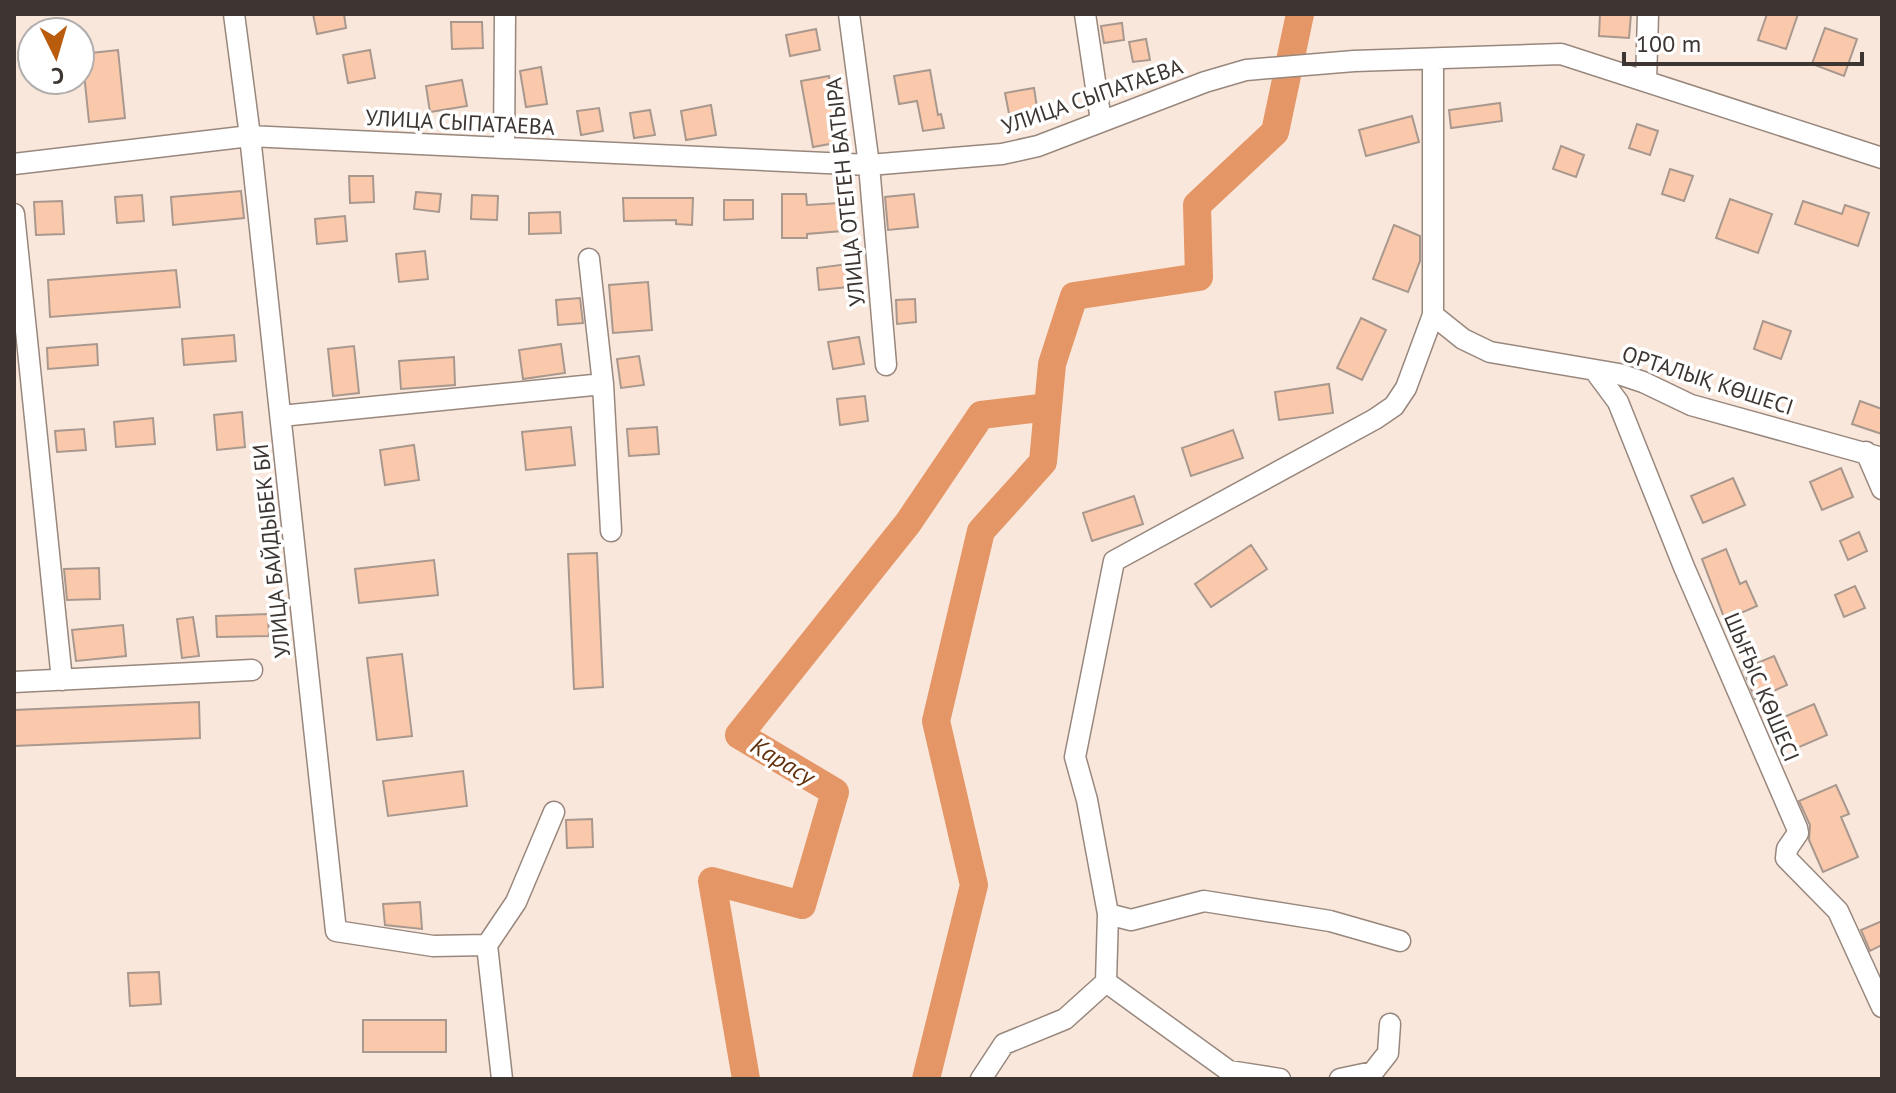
<svg xmlns="http://www.w3.org/2000/svg" width="1896" height="1093" viewBox="0 0 1896 1093" font-family="'PT Sans',sans-serif">
  <style>
    .lines { fill: none; stroke-linecap: round; stroke-linejoin: round }
    .river { stroke: #e49666; stroke-width: 28 }
    .building { fill: #fac9ac; stroke: #a9988e; stroke-width: 2 }
    .minor-casing { stroke: #98877d; stroke-width: 23 }
    .minor { stroke: #fff; stroke-width: 20 }
    .labels { text-anchor: middle; dominant-baseline: central; stroke-width: 7; stroke-linejoin: round; paint-order: stroke }
    .street-label { font-size: 22px; fill: #3c3531; stroke: #fff }
    .water-label { font-size: 24px; font-style: italic; fill: #62300b; stroke: #fff }
  </style>
  <rect width="100%" height="100%" fill="#fae7dc"/>
  <g class="lines">
    <path class="river" d="M746,1079L712,881L802,905L835,792L739,735L908,523L981,415L1048,407
      M926,1079L974,885L936,721L981,531L1043,462L1052,364L1074,296L1199,277L1197,205L1275,132L1300,14"/>
  </g>
  <path class="building" d="M313,14H344L346,28L317,34Z
    M1600,14H1631L1629,38L1599,36Z
    M1767,14H1798L1786,49L1758,40Z
    M451,22H482L483,48L452,49Z
    M1122,23L1124,40L1104,43L1101,26Z
    M1825,28L1857,39L1844,76L1812,64Z
    M816,29L820,50L790,56L786,35Z
    M1146,39L1150,60L1133,62L1129,42Z
    M118,50L125,118L89,122L82,54Z
    M370,50L375,78L348,83L343,55Z
    M541,67L547,104L526,107L520,71Z
    M930,70L938,115L941,114L944,128L923,131L917,101L899,104L894,76Z
    M829,76L841,142L813,147L801,81Z
    M462,80L467,106L430,112L426,86Z
    M1034,88L1038,114L1010,119L1005,93Z
    M1500,103L1502,121L1451,128L1449,110Z
    M711,105L716,135L686,140L681,111Z
    M599,108L603,131L581,135L577,111Z
    M650,110L655,135L634,138L630,113Z
    M1412,116L1419,142L1366,156L1359,130Z
    M1637,124L1658,131L1650,155L1629,148Z
    M1561,146L1584,155L1576,177L1553,169Z
    M1670,169L1693,176L1684,201L1662,194Z
    M349,176H373L374,202L350,203Z
    M241,191L244,218L173,225L171,197Z
    M416,192L441,194L439,212L414,209Z
    M782,194H806L807,205L840,203L842,231L807,234V238H782Z
    M914,194L918,227L888,230L885,197Z
    M142,195L144,221L117,223L115,197Z
    M472,195L498,196L497,220L471,219Z
    M623,198H693L692,225L676,224V220L624,221Z
    M1730,199L1772,214L1758,253L1716,238Z
    M724,200H753V219L724,220Z
    M62,201L64,234L36,235L34,202Z
    M1803,201L1842,214L1845,205L1869,213L1858,246L1795,224Z
    M560,212L561,233L529,234V213Z
    M345,216L347,241L317,244L315,219Z
    M1394,225L1420,236V261L1408,292L1373,279Z
    M425,251L428,279L399,282L396,254Z
    M855,263L858,286L819,290L817,268Z
    M176,270L180,307L50,317L48,280Z
    M648,282L652,330L613,333L609,285Z
    M580,298L583,323L558,325L556,300Z
    M915,299L916,322L897,324L896,300Z
    M1361,318L1386,330L1362,380L1337,368Z
    M1763,321L1791,331L1781,359L1754,349Z
    M234,335L236,361L184,365L182,339Z
    M859,337L864,364L833,369L828,342Z
    M97,344L98,365L48,369L47,348Z
    M561,344L565,373L523,379L519,350Z
    M354,346L359,393L333,396L328,349Z
    M639,356L644,385L621,388L617,359Z
    M454,357L455,385L401,389L399,361Z
    M1329,384L1333,413L1279,420L1275,392Z
    M865,396L868,421L840,425L837,399Z
    M1860,401L1882,409V434L1852,424Z
    M242,412L245,447L217,450L214,415Z
    M153,418L155,444L116,447L114,422Z
    M571,427L575,465L526,470L522,432Z
    M657,427L659,454L629,456L627,429Z
    M84,429L86,450L57,452L55,431Z
    M1233,430L1243,458L1191,476L1182,448Z
    M414,445L419,480L385,485L380,450Z
    M1841,468L1853,497L1822,510L1810,482Z
    M1733,478L1745,505L1703,523L1691,496Z
    M1134,496L1143,524L1092,541L1083,513Z
    M1859,532L1867,551L1848,560L1840,541Z
    M1251,545L1267,569L1211,607L1195,584Z
    M1726,549L1740,584L1746,581L1757,606L1725,620L1702,559Z
    M597,553L603,687L574,689L568,554Z
    M434,560L438,595L359,603L355,569Z
    M99,568L100,599L67,600L64,569Z
    M1855,586L1865,608L1844,617L1835,595Z
    M268,614L269,636L217,637L216,616Z
    M193,617L199,656L182,658L177,619Z
    M123,625L126,656L76,661L72,630Z
    M402,654L412,736L377,740L367,658Z
    M1774,656L1787,685L1755,699L1743,669Z
    M199,702L200,738L14,746V710Z
    M1814,704L1827,735L1797,748L1784,717Z
    M463,771L467,806L388,816L383,781Z
    M1836,785L1849,814L1841,817L1858,857L1823,872L1809,840L1810,825L1799,801Z
    M592,819L593,847L567,848L566,820Z
    M420,902L422,929L385,925L383,904Z
    M1882,921V945L1870,951L1861,930Z
    M159,972L161,1004L130,1006L128,973Z
    M363,1020H446V1052H363Z"/>
  <g class="lines">
    <g class="minor-casing">
      <path id="minor" d="M234,14L250,136L336,931L433,946L487,945
        M849,14L869,165L886,365
        M1085,14L1101,121
        M1646,81L1648,14
        M504,148L505,14
        M14,164L250,136L869,165L1002,154L1038,146L1205,82L1246,70L1354,61L1561,54L1882,158
        M14,214L62,680
        M589,259L603,384L611,531
        M1433,315L1463,339L1490,352L1619,374L1643,382L1691,405L1882,458
        M1595,371L1618,402L1684,567L1797,828L1798,833L1787,849L1786,858L1838,911L1882,1007
        M281,416L603,384
        M1866,452L1882,489
        M14,682L252,670
        M1108,914L1131,920L1204,901L1330,921L1400,941
        M1106,982L1229,1071L1280,1079
        M502,1079L487,945L516,902L554,812
        M981,1079L1004,1044L1065,1019L1106,982L1108,914L1087,800L1075,757L1114,561L1375,419L1394,406L1406,388L1433,315V59
        M1340,1079L1373,1072L1388,1053L1390,1024"/>
    </g>
    <use href="#minor" class="minor"/>
  </g>
  <g class="labels">
    <g class="street-label">
      <text transform="translate(1092 96) rotate(-19)">УЛИЦА СЫПАТАЕВА</text>
      <text transform="translate(460 122) rotate(3)">УЛИЦА СЫПАТАЕВА</text>
      <text transform="translate(845 192) rotate(-96)">УЛИЦА ОТЕГЕН БАТЫРА</text>
      <text transform="translate(1708 380) rotate(18)">ОРТАЛЫҚ КӨШЕСІ</text>
      <text transform="translate(271 551) rotate(-96)">УЛИЦА БАЙДЫБЕК БИ</text>
      <text transform="translate(1762 687) rotate(67)">ШЫҒЫС КӨШЕСІ</text>
    </g>
    <g class="water-label">
      <text transform="translate(783 761) rotate(31)">Карасу</text>
    </g>
  </g>
  <rect width="1896" height="1093" fill="none" stroke="#3c3531" stroke-width="32"/>
  <g transform="translate(56 56) rotate(175)"><circle r="38" fill="#ffffff" stroke="#b1aead" stroke-width="2"/>
  <path d="M0-6L14 30L0 20L-14 30Z" fill="#ba5c0e"/>
  <text y="-12" font-size="22" font-weight="bold" text-anchor="middle" fill="#3c3531">С</text>
  </g>
  <path d="M1624 52v12h238v-12" fill="none" stroke="#3c3531" stroke-width="4"/>
  <text x="1636" y="52" font-size="24" fill="#3c3531" stroke="#ffffff" stroke-width="6" paint-order="stroke">100 m</text>
</svg>
